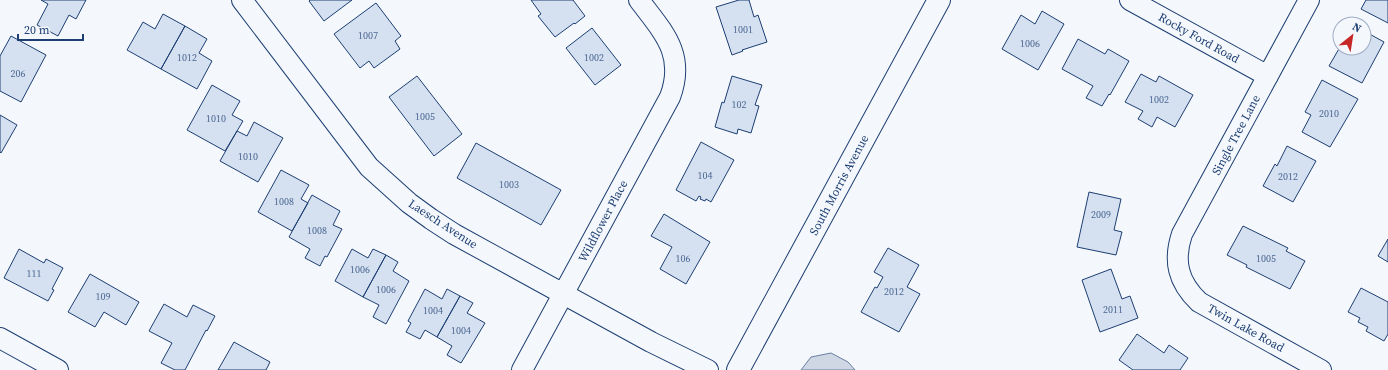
<svg xmlns="http://www.w3.org/2000/svg" width="1388" height="370" viewBox="0 0 1388 370" font-family="'Source Serif 4',serif">
  <style>
    .water { fill: #cfd7e4; stroke: #687fa3 }
    .building { fill: #d5e0f0; stroke: #1d3f73 }
    .lines { fill: none; stroke-linecap: round; stroke-linejoin: round }
    .minor-casing { stroke: #1d3f73; stroke-width: 22 }
    .tertiary-casing { stroke: #1d3f73; stroke-width: 24 }
    .minor { stroke: #f4f7fb; stroke-width: 20 }
    .tertiary { stroke: #f4f7fb; stroke-width: 22 }
    .labels { text-anchor: middle; dominant-baseline: central; stroke-width: 3; stroke-linejoin: round; paint-order: stroke }
    .number-label { font-size: 10px; fill: #4b6792 }
    .street-label { font-size: 12px; fill: #1d3f73; stroke: #f4f7fb }
  </style>
  <rect width="100%" height="100%" fill="#f4f7fb"/>
  <path class="water" d="M831,353L848,362L855,370H801L811,357Z"/>
  <path class="building" d="M41,0H86L76,19L69,15L58,36L37,25L48,4Z
    M310,0H352L324,21L309,1Z
    M531,0H573L585,16L575,24L574,23L555,37L538,16L541,14Z
    M739,0H749L754,17L758,15L767,42L742,50L743,51L732,55L716,7Z
    M1366,0H1388V23L1361,9Z
    M376,3L401,36L395,41L400,49L374,68L369,61L360,68L334,34Z
    M1042,11L1064,24L1038,70L1002,49L1021,15L1035,24Z
    M163,14L185,26L161,69L127,50L143,22L155,29Z
    M185,26L207,39L199,53L212,61L197,89L161,69Z
    M592,28L621,65L595,85L566,48Z
    M1364,31L1384,42L1362,83L1329,66L1340,47L1348,52L1350,48H1364Z
    M11,36L46,55L21,102L0,91V56Z
    M1078,39L1105,54L1108,49L1129,61L1110,95L1109,94L1102,106L1086,98L1093,86L1062,69Z
    M1141,74L1156,82L1159,76L1193,95L1175,127L1157,117L1152,127L1138,119L1143,111L1125,102Z
    M417,76L462,134L434,156L389,97Z
    M732,76L762,85L755,105L759,106L751,133L738,129L737,134L715,127L722,102L724,103Z
    M1322,80L1358,99L1330,147L1302,132L1311,115L1305,112Z
    M212,85L240,101L232,115L243,121L225,151L187,130Z
    M0,115L17,125L1,153L0,152Z
    M254,122L283,138L258,182L220,161L237,131L247,136Z
    M701,142L734,160L711,202L706,199L705,201L700,199L701,197L699,196L696,201L676,190Z
    M476,143L561,190L541,225L457,178Z
    M1287,146L1316,161L1293,202L1263,186L1275,164L1277,166Z
    M281,170L309,185L301,199L308,203L292,231L258,212Z
    M1089,192L1121,199L1114,230L1122,232L1116,255L1077,247Z
    M312,195L340,211L333,225L342,229L327,257L325,256L320,266L305,258L310,249L289,237Z
    M664,214L710,242L686,284L660,269L672,247L651,236Z
    M1243,226L1288,248L1286,251L1305,261L1290,289L1246,267L1247,265L1227,255Z
    M1388,239V262L1378,256Z
    M888,248L919,265L907,287L920,294L899,332L861,312L875,287L877,288L883,277L874,272Z
    M19,249L44,263L46,259L63,268L52,289L54,290L48,301L4,278Z
    M352,249L368,258L373,249L386,255L363,297L335,281Z
    M386,255L398,262L393,271L409,281L386,324L373,317L379,305L363,297Z
    M1111,269L1122,299L1130,296L1138,318L1100,332L1082,280Z
    M90,274L139,302L126,325L104,312L95,327L68,312Z
    M1361,288L1388,302V334L1384,341L1366,331L1368,327L1358,322L1360,318L1348,312Z
    M425,289L442,299L447,289L460,296L437,337L425,330L420,339L406,332L411,323L408,321Z
    M460,296L473,303L467,313L485,323L461,363L447,355L452,346L437,337Z
    M164,304L187,317L193,305L215,316L207,331L206,330L185,370H175L161,363L172,343L149,331Z
    M1137,334L1164,353L1169,345L1188,358L1180,370H1133L1119,360Z
    M234,342L270,362L266,370H218Z"/>
  <g class="lines">
    <g class="minor-casing">
      <path id="minor" d="M242,0L369,167L409,203L431,219L454,234L651,342L708,370
        M1130,0L1268,76
        M1309,0L1182,234C1173,261 1178,282 1199,302L1321,370
        M0,338L58,370
        M522,370L670,97C686,54 663,32 639,0"/>
    </g>
    <g class="tertiary-casing">
      <path id="tertiary" d="M738,370L939,0"/>
    </g>
    <use href="#minor" class="minor"/>
    <use href="#tertiary" class="tertiary"/>
  </g>
  <g class="labels">
    <g class="number-label">
      <text x="743" y="29">1001</text>
      <text x="368" y="35">1007</text>
      <text x="1030" y="43">1006</text>
      <text x="187" y="57">1012</text>
      <text x="594" y="57">1002</text>
      <text x="18" y="73">206</text>
      <text x="1159" y="99">1002</text>
      <text x="739" y="104">102</text>
      <text x="1329" y="113">2010</text>
      <text x="425" y="116">1005</text>
      <text x="216" y="118">1010</text>
      <text x="248" y="156">1010</text>
      <text x="705" y="175">104</text>
      <text x="1288" y="176">2012</text>
      <text x="509" y="184">1003</text>
      <text x="284" y="201">1008</text>
      <text x="1101" y="214">2009</text>
      <text x="317" y="230">1008</text>
      <text x="683" y="258">106</text>
      <text x="1266" y="258">1005</text>
      <text x="360" y="269">1006</text>
      <text x="34" y="273">111</text>
      <text x="386" y="289">1006</text>
      <text x="894" y="291">2012</text>
      <text x="103" y="296">109</text>
      <text x="1113" y="309">2011</text>
      <text x="433" y="310">1004</text>
      <text x="461" y="330">1004</text>
    </g>
    <g class="street-label">
      <text transform="translate(1199 38) rotate(29)">Rocky Ford Road</text>
      <text transform="translate(1236 135) rotate(-62)">Single Tree Lane</text>
      <text transform="translate(839 185) rotate(-62)">South Morris Avenue</text>
      <text transform="translate(603 221) rotate(-62)">Wildflower Place</text>
      <text transform="translate(443 224) rotate(33)">Laesch Avenue</text>
      <text transform="translate(1246 328) rotate(29)">Twin Lake Road</text>
    </g>
  </g>
  <g transform="translate(1352 36) rotate(30)"><circle r="19" fill="#f4f7fb" stroke="#9eadc5"/>
  <path d="M0-3L7 15L0 10L-7 15Z" fill="#c62828"/>
  <text y="-6" font-size="11" font-weight="bold" text-anchor="middle" fill="#1d3f73">N</text>
  </g>
  <path d="M18 34v6h65v-6" fill="none" stroke="#1d3f73" stroke-width="2"/>
  <text x="24" y="34" font-size="12" fill="#1d3f73" stroke="#f4f7fb" stroke-width="3" paint-order="stroke">20 m</text>
</svg>
